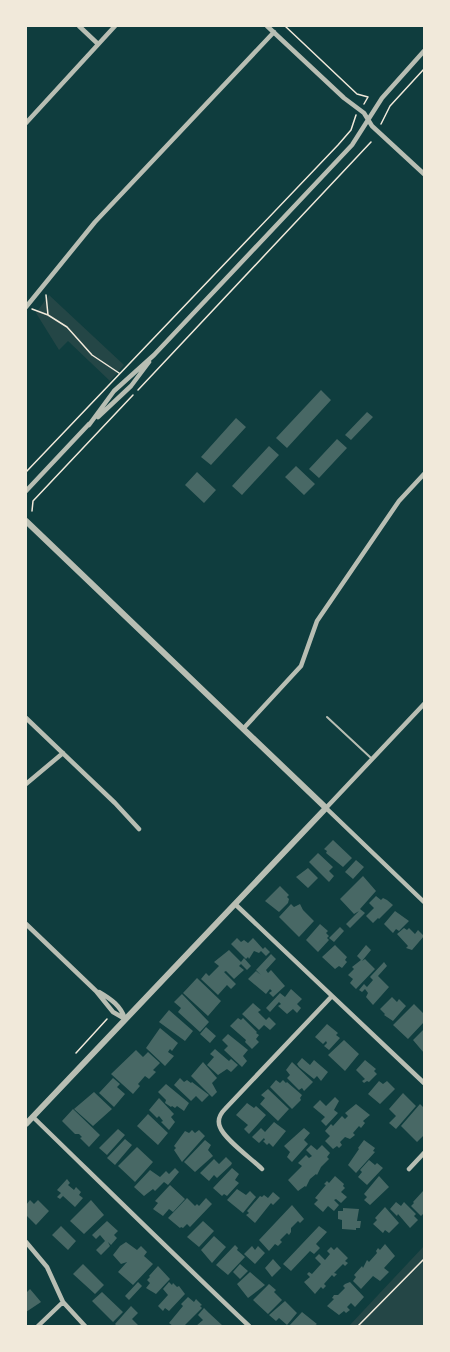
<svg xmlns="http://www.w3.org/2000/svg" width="450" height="1352" viewBox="0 0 450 1352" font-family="Arial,sans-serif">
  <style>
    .green { fill: #244646 }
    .building { fill: #486865 }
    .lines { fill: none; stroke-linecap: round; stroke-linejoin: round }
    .path { stroke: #f1e9da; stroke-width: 1.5 }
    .service { stroke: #b8beb3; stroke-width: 2 }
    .minor { stroke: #b8beb3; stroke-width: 4.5 }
    .tertiary { stroke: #b8beb3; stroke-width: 6 }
  </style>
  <rect width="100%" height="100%" fill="#0f3d3e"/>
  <path class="green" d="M49,295L124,365L110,381L68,341L59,350L36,313Z
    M424,1246V1326H349Z"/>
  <path class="building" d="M321,390L331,400L287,448L276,438Z
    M367,412L373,417L351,440L345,435Z
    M236,418L246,427L211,465L201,457Z
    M337,439L347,448L319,478L309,469Z
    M269,446L279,455L242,495L232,486Z
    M296,466L315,484L304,495L285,477Z
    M197,472L216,490L204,503L185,485Z
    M333,840L352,858L343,867L326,853L327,851L324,849Z
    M318,853L333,867L329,871L334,876L329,882L309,862Z
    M356,860L364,867L353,879L345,872Z
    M308,868L318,878L308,888L296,877Z
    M363,876L376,891L360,909L365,913L350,928L346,924L359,911L354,914L340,899Z
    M280,886L289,895L287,897L289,899L288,903L279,912L265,901Z
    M376,896L381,900L383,898L387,900L393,905L379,919L378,918L373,923L366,916L374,908L369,903Z
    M291,904L294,907L300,904L303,910L314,921L299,937L279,917Z
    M395,911L409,921L399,931L396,929L393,933L384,924Z
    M320,924L328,931L326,933L329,936L327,938L329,940L318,952L306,940Z
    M340,927L344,931L334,942L329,938Z
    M404,928L407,930L409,928L415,934L418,930L424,936L412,950L406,948L408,946L397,934Z
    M237,938L241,942L244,940L248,943L253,938L263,949L265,947L270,952L266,956L261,951L259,953L254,951L249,959L248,957L246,959L231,944Z
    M335,945L347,957L345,960L347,962L342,968L339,966L335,969L322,957Z
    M366,945L371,950L362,961L365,959L375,969L356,989L350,983L353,979L348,975L354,969L352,967L361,960L357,956Z
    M229,950L241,962L244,958L251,966L247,970L241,964L239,966L244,970L234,979L226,971L224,972L236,984L231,989L227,985L218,995L201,979L206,973L209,976L219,966L214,962Z
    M271,954L276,959L266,970L268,973L271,970L285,986L273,997L269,993L272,991L270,989L266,994L248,979L256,971L261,975L256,970Z
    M384,962L387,966L378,976L389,987L373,1005L366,997L368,993L365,989L362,992L359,990L364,984L367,987L373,980L370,977Z
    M197,978L221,1001L208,1016L183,993Z
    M291,989L302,999L297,1004L301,1008L297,1013L293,1009L287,1014L278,1006L281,1004L279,1002L270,1012L266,1008L280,993L285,997Z
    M182,994L209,1022L200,1032L178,1012L181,1008L174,1002Z
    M392,997L397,1002L399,999L406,1006L393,1021L384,1015L385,1014L380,1009Z
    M253,1003L261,1010L258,1012L266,1020L269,1017L276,1024L270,1030L264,1025L259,1030L242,1014Z
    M414,1004L424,1014V1022L408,1039L393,1025Z
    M169,1010L193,1031L185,1041L159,1022Z
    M238,1018L241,1020L243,1018L257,1032L256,1033L259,1035L256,1039L259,1042L252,1049L245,1042L246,1040L230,1026Z
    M327,1024L338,1033L336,1035L340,1038L329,1050L324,1046L327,1043L326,1041L323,1044L315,1037Z
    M206,1027L216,1036L210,1043L200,1034Z
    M160,1028L178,1043L172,1051L170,1049L168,1052L174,1056L165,1066L146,1048Z
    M424,1029V1053L413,1040Z
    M228,1034L248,1050L243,1056L247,1061L242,1067L224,1050L228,1046L222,1040Z
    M344,1040L359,1054L345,1071L328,1055Z
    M215,1049L229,1061L231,1059L238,1065L231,1072L227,1069L218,1075L207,1065L214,1057L210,1054Z
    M136,1050L143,1057L148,1052L160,1063L153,1070L156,1072L149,1079L145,1076L138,1084L140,1086L133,1094L111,1074Z
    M302,1058L310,1065L314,1060L328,1072L321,1081L317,1076L314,1079L299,1067L297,1064Z
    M365,1060L376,1069L374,1071L377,1074L369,1082L367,1081L364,1083L362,1081L365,1079L356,1070Z
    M203,1062L217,1078L212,1083L217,1092L212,1097L191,1076Z
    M292,1062L313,1082L304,1091L302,1088L299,1090L287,1078L290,1075L286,1070Z
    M113,1078L120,1084L117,1087L125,1094L114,1107L99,1093Z
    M180,1078L184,1082L187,1080L191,1083L192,1082L209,1095L202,1102L196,1096L191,1101L174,1085Z
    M276,1080L280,1083L283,1080L286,1083L287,1082L302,1095L300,1098L301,1100L292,1109L270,1087Z
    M379,1081L383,1084L387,1081L395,1089L380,1104L368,1094Z
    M166,1084L189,1103L184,1111L177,1106L175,1108L172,1106L171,1107L165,1103L166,1100L158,1092Z
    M268,1089L289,1109L278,1121L260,1104L265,1098L261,1095Z
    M94,1092L112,1109L93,1126L74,1109Z
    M403,1093L416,1106L396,1129L389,1123L396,1116L389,1109Z
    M335,1097L339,1101L334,1110L338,1113L326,1126L321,1121L325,1117L313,1107L320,1100L326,1106Z
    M159,1098L174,1114L171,1117L175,1122L169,1130L161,1122L163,1121L159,1116L157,1118L149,1110Z
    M247,1103L254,1108L256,1106L266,1115L249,1134L244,1129L248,1125L236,1115Z
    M356,1104L370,1115L363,1121L365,1123L361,1128L359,1126L353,1133L355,1135L350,1139L345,1137L340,1142L342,1145L339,1148L337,1146L333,1149L325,1141L330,1136L325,1131L331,1124L333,1126L342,1116L345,1119L348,1116L345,1113Z
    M420,1104L424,1108V1135L417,1142L401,1126Z
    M73,1109L100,1135L89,1147L80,1138L82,1137L79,1134H75L62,1121Z
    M148,1114L168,1133L158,1145L137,1126Z
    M274,1122L286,1131L273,1147L269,1143L267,1145L263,1141L265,1140L264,1138L259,1143L252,1137L261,1128L265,1132Z
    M304,1128L310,1133L304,1140L308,1144L292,1162L287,1157L290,1152L284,1146Z
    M118,1129L125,1135L107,1155L99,1148Z
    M192,1130L195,1133L199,1130L205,1136L182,1162L174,1150L176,1148L174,1146L185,1131L189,1133Z
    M125,1139L132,1145L115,1165L107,1158Z
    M205,1140L211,1145L208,1150L213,1156L195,1172L184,1162Z
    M364,1140L375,1148L373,1151L375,1152L356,1173L348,1165L359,1149L358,1148Z
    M311,1145L317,1150L322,1145L330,1153L327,1157L329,1159L321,1167L317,1175L316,1174L310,1179L306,1187L305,1186L298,1191L288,1180L302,1166L298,1163L306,1155L309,1158L312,1156L306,1150Z
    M137,1147L153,1162L135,1182L118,1166Z
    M226,1157L232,1163L231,1165L217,1178L214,1175L209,1181L200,1173L214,1159L219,1164Z
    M369,1160L375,1165L377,1163L383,1168L367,1185L358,1177L362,1172L360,1170Z
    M175,1168L179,1172L168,1185L164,1182L155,1191L153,1189L144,1196L134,1187L150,1170L160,1177L166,1171L169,1174Z
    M232,1168L239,1174L235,1180L239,1183L227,1196L224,1194L222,1196L213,1188Z
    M335,1176L344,1184L343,1186L345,1188L341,1192L347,1197L341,1203L336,1199L334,1200L339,1205L334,1211L328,1206L323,1212L314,1204L318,1200L315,1198L326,1185L324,1184L327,1181L329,1183Z
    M379,1176L389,1187L370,1205L364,1200L367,1197L364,1194Z
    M67,1179L70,1183L68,1185L74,1190L76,1187L81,1192L79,1195L83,1198L75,1207L63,1196L60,1199L57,1197L61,1193L57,1190Z
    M170,1185L185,1199L173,1212L169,1209L163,1216L153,1209L158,1203L155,1201Z
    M237,1189L246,1195L250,1191L256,1197L243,1213L227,1200Z
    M423,1191L424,1193V1215L423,1214L421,1216L411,1206L414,1203L413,1202Z
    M273,1192L280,1198L273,1205L271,1203L255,1223L246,1215L249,1213L247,1211L260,1196L262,1197L264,1195L268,1198Z
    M187,1198L195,1206L197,1204L199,1206L206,1198L212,1204L190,1227L187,1224L183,1228L181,1227L180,1228L168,1218Z
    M30,1200L34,1204L38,1200L49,1211L36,1225L26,1215V1205Z
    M91,1200L104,1215L84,1234L70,1221Z
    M396,1202L401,1206L404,1202L416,1214L414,1216L418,1220L410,1228L398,1214L397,1216L390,1209Z
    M292,1205L304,1219L300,1223L298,1221L291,1228V1232L289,1235L287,1233L280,1240L282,1242L278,1246L275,1244L269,1251L259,1240Z
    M385,1207L399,1223L389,1233L385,1230L383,1233L373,1224L377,1220L375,1218Z
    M343,1208L359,1209L357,1221H361L360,1228H356V1230L342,1229V1220L338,1219V1211H343Z
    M107,1221L118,1231L114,1235L117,1238L111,1245L108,1242L110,1246L101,1255L96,1250L105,1241L100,1235L96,1239L92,1235Z
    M203,1221L214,1231L199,1247L187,1237Z
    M61,1226L76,1241L68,1250L52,1235Z
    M319,1226L327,1232L316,1244L320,1248L314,1254L310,1251L291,1271L283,1264Z
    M214,1236L226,1247L212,1263L201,1250Z
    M126,1242L137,1250L141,1246L147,1252L144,1256L153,1264L133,1285L118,1272L127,1262L121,1264L113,1255L120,1246Z
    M385,1244L395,1256L384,1268L389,1272L380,1281L373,1276L361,1289L353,1281L356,1277L354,1275L362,1266L363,1268L367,1260L369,1262L377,1253L376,1251L378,1248L380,1250Z
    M235,1245L238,1248L237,1250L245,1257L228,1275L216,1265Z
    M252,1246L255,1250L258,1246L265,1253L255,1264L244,1254Z
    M331,1247L334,1250L337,1247L348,1258L345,1261L348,1263L345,1266L343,1264L334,1273L337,1274L334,1277L332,1275L324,1284L326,1286L323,1289L321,1287L315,1294L304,1282L310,1277L307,1274L309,1272L312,1274L321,1264L315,1258L319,1254L325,1260L330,1254L327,1251Z
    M273,1259L281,1268L272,1277L265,1268Z
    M83,1264L104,1285L95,1294L73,1274Z
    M240,1264L248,1271L240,1279L233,1272Z
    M158,1266L170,1279L156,1294L146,1288L150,1283L147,1280L150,1277L149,1276Z
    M250,1272L265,1285L248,1298L237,1284Z
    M138,1282L142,1286L129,1300L125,1296Z
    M169,1282L172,1285L173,1283L177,1287L179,1286L185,1294L169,1311L165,1308L163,1311L158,1306L168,1295L163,1289Z
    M350,1282L364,1297L355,1307L351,1303L347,1307L350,1310L346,1313L344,1311L339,1315L327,1306L334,1299L332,1298L334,1295H338L345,1288L343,1286L345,1284Z
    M269,1284L276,1290L274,1292L282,1300L268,1314L253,1300Z
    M30,1289L41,1302L26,1312V1293Z
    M102,1292L123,1312L113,1322L92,1301Z
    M188,1297L194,1302L196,1299L202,1305L200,1306L202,1308L184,1326H173L169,1323L183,1306L181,1304Z
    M285,1301L297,1313L287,1325L279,1318L276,1321L269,1315Z
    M131,1306L138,1313L132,1319L139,1326H117L115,1324Z
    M204,1308L209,1313L223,1326H196L203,1320L198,1315Z
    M302,1312L317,1324L314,1326H289Z"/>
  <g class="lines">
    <path class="path" d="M285,26L357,94L368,97L364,104
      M381,124L390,106L424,69
      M46,295L48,315L67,327L92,355L119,373
      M32,309L48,315
      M138,390L371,142
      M26,472L338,145L351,130L356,115
      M32,511L33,501L133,395
      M76,1053L107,1019
      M358,1326L424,1259"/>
    <path class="service" d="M327,717L371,758"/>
    <path class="minor" d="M79,26L98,44
      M267,26L344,98L364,113L372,126L424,174
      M26,123L115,26
      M26,307L95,222L274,32
      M98,417L131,386L149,362
      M89,425L114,391L154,355L352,145L382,98L424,51
      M26,491L89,424
      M424,704L326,808L424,902
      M26,718L115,803L139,829
      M243,729L301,666L317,621L399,501L424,474
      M26,784L63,753
      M235,904L424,1083
      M26,924L96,991L113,1012L125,1019
      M99,992C111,999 121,1006 125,1019
      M33,1117C105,1187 176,1257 249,1326
      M262,1169C252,1159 224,1139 220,1127C217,1120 220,1114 225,1109L332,996
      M409,1169L424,1153
      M26,1242L47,1267L63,1302L85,1326
      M38,1326L63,1302"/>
    <path class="tertiary" d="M26,521L326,808L26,1124"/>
  </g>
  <rect width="450" height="1352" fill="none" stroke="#f1e9da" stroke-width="54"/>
</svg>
